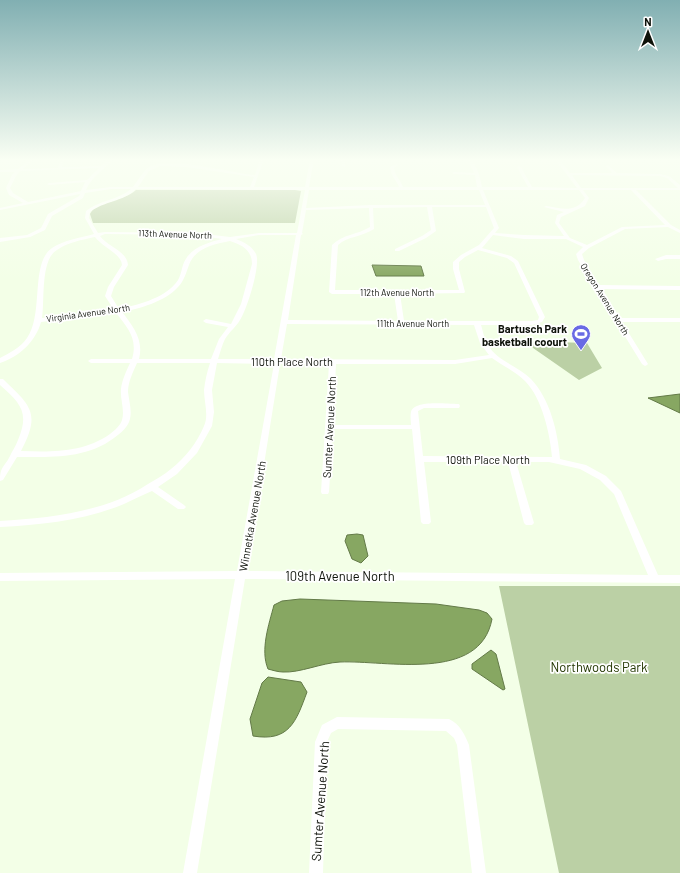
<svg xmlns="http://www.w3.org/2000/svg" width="680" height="873" viewBox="0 0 680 873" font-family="Barlow,sans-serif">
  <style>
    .green { fill: #bbd0a5 }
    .water { fill: #87a762; stroke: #637a48 }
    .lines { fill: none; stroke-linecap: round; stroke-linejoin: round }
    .minor { fill: #fff; fill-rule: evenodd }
    .labels { text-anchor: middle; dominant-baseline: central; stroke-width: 3.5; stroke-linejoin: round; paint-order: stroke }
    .far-street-label { font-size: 9px; fill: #0e120a; stroke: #fff }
    .poi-label { font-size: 11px; font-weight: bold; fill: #0e120a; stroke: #fff; text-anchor: end }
    .street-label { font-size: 11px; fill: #0e120a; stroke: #fff }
    .near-street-label { font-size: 13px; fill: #0e120a; stroke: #fff }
    .near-park-label { font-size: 13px; fill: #243803; stroke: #fff }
  </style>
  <rect width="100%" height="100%" fill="#f3ffe7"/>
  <path class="green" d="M136,190H295L301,191L295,223H93L90,214C99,198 124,202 136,190Z
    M523,341L587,343L602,368L579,380Z
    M499,586H680V873H559Z"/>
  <path class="water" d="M372,265L421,266L424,276H376Z
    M680,394V413L648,398Z
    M357,534L363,535L368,556L361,563L352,559L345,541L347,535Z
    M300,599L436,604L479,610L487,613L492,619C480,683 386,660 340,662C321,663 300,673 283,672C278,672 272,670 268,669C260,650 269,624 274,605L282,601Z
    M491,650L496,654L505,689L503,690L472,669V664Z
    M268,677L301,682L307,692C296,722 289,742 253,736L250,719L262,683Z"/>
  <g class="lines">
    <path class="minor" d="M30,159H34L23,169L58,168L61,159H65L62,167L101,166L109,159H113C104,170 92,176 86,190L111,187H133C138,181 142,172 149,167C170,155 230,173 255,175L260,159H264L254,187H305L310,159H314L309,187H399C396,179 391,177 390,167L396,164L398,165L394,168C395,176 400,179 403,187H477L475,175L454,174L452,173L454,172L474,173L468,159H472L479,174L482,187H528L517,167L519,166L521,167L532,187L577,188L555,159H559L570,173H612L606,166L608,165L617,173L660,174L669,176L680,185V190H636L671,225L680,230V233L668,227L625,229L589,248L582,254L584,260L599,285L680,286V290L602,289L620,318H680V322H622L648,364L647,365L645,366L642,364L578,260L576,254L583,247L566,239H524L493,235L482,248L511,256L518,261L545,317L542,322L532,325H481C483,331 484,339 488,345C497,361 518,366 531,379C550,399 558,432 560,459L586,465L606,476L621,491L658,575H680V583L245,579L197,873H183L235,579L0,581V573L237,571L274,364L217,363L212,390L214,412L212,426L197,453L177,474L158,487L184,505L186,507L184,509H178L152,491C142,495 133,500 124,504C85,520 42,525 0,527V521C50,518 106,512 148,484C156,479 164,475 171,469C185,458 197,443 204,426C209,415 204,402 204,390C205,381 207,372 210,363H137C133,372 128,382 128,392C129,401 132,410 130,419C128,427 121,433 114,438C86,459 51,457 17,457L3,480L0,481C0,466 4,468 10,456C12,451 16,446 18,440C30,412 20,403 0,385V379H3C31,406 41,413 21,451C52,452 83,453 110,434C115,430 120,426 122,420C125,410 120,400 121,389C122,380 126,372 130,363H91L88,361L91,359H132C138,339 128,328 116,313L41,322C36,341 19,357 0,363V358C10,353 21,347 27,338C44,314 30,263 52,248C64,240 80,238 94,234L85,218L86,211C100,200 118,200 131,189H111L85,193L83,198L52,216L45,230L30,237L0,242V238L27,235L41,228L48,214L79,196L80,194L0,210V208L23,203L9,195L6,188L12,175L15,172H0V170L18,169ZM160,166L186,167L254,177L250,187H138L149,171ZM99,168L87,180L49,183L47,184L49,185L85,182L81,191L28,202L13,193L10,188L16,176L20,171ZM572,175L660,176L667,178L678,188H581ZM136,189L305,190L297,233H259L230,237L196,233L105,232L98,233L89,218L90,212C104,201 123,202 136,189ZM309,190H479L485,205H371L306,208ZM483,190H579L585,198C575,214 561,208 546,206L544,207L564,212L557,215L555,223L564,236L524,235L495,233L499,228ZM583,190H631L665,225L622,227L587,245L570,238L559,223L561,217L585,206L589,198ZM427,207L431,230L422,236L395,249V251H399L426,238L436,231L432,207H486L494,228L479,245L461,255L453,262V269L459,290H335L338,245C348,236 362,237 374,229L373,208ZM369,208L370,227C357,235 343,234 332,245L329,292L332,294H394L398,321L288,320L301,235L303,234L302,233L306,210ZM105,234L196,235L222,239C206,243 189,248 183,265C181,272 180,279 175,284C162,299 137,305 119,309L111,296L114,287L128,265C127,251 108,247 100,236ZM259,235H296L274,359H218C220,353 222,345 225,339C230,331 236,327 240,320C247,309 261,265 256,254C252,246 244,242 236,239ZM95,237C103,248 121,253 122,265L108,287L105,296L114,310L42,318C45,300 40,260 57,250C68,242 82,240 95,237ZM230,241C242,245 252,250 252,264L241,304L231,324L206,319L203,321L206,323L228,327L219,339L211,359H139C144,340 133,326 122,312C139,309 166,301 178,287C184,281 186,273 189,265C195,248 214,244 230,241ZM478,250L507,258L514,263L539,317L538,320L532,321H404L400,294L464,293L465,292L459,269V262L465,257ZM287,324L474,325L480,343L489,355L455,360L281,359ZM492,358C503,366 516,372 525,381C542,398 550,434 552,457L423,456L418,411L424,408H459L460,406L459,404H456C446,404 414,400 411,412C410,416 411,421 411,425H333L336,364H455ZM280,364H329L321,492L322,494H328L329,492L333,429H412L421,522L423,524H429L431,522L424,462H508L524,523L526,525H532L534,523L516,462H549L580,469L600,480L614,494L648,575L247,571Z
      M341,159H345V167L342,166Z
      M666,255H680V259H666L658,261L655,259Z
      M337,717L449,719C460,724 465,735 469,745L486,873H472L457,745L454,738L446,731L338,729L331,733L327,742L323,873H309L315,742L322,725Z"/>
  </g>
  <linearGradient id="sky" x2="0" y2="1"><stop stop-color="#81afb2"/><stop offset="0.57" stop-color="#fafff4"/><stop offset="1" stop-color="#fafff4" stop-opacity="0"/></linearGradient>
  <rect width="680" height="281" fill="url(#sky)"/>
  <defs>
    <g id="stadium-pin" transform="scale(1)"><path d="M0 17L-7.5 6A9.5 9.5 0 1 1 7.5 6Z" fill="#696ae4" stroke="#fff"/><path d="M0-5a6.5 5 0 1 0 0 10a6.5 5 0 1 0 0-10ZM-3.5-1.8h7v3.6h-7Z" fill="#fff"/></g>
  </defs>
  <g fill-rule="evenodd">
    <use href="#stadium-pin" x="581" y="334"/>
  </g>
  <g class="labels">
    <g class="far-street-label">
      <text transform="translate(175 234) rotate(2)">113th Avenue North</text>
      <text x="397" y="292">112th Avenue North</text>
      <text transform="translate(605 299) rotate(58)">Oregon Avenue North</text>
      <text transform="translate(88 313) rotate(-8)">Virginia Avenue North</text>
      <text x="413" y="323">111th Avenue North</text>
    </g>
    <g class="poi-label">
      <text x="567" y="328">Bartusch Park<tspan x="567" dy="13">basketball coourt</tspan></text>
    </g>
    <g class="street-label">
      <text x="292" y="361">110th Place North</text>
      <text transform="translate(329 427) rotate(-87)">Sumter Avenue North</text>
      <text x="488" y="459">109th Place North</text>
      <text transform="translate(252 516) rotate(-80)">Winnetka Avenue North</text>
    </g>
    <g class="near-street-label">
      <text x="340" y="576">109th Avenue North</text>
      <text transform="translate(320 801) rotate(-86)">Sumter Avenue North</text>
    </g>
    <g class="near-park-label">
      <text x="599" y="667">Northwoods Park</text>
    </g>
  </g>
  <g transform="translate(648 32)" stroke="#ffffff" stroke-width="3" paint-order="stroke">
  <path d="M0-3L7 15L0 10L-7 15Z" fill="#0e120a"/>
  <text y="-6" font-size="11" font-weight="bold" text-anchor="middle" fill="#0e120a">N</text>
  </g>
</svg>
